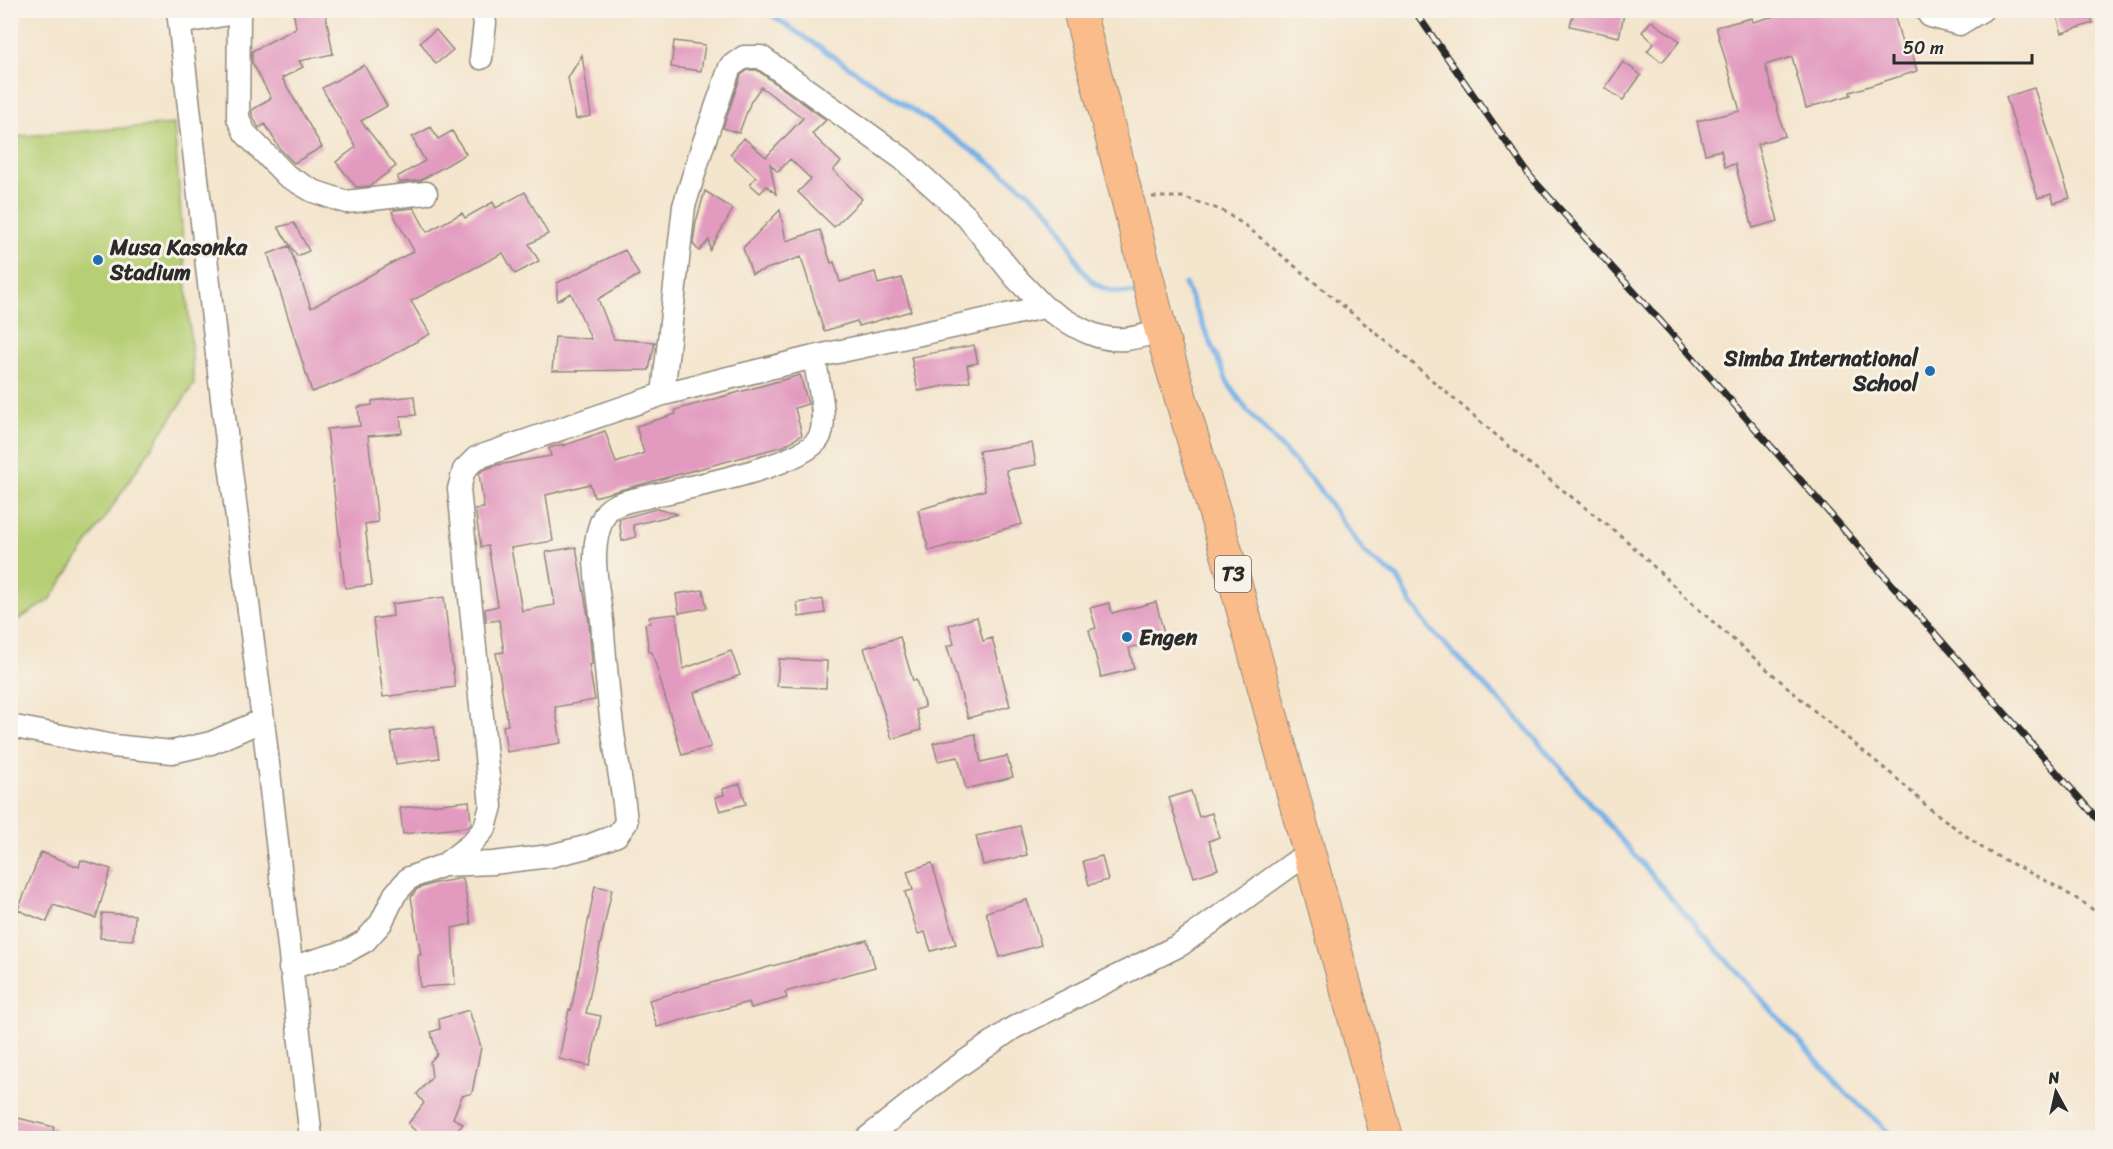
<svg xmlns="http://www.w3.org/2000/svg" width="2113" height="1149" viewBox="0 0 2113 1149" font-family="Sriracha,sans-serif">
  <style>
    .green { fill: #b6cf74; stroke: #707d50; stroke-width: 1.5 }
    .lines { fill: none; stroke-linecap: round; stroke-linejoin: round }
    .stream { stroke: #75b1e7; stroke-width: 5 }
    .building { fill: #e29abf }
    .minor-casing { stroke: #90887c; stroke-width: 25 }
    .highway-casing { stroke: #90887c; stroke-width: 34 }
    .path { stroke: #90887c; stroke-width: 3; stroke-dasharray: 4.5 4.5; stroke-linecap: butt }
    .minor { stroke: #fff; stroke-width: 22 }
    .highway { stroke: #f9bc8a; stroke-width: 32 }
    .rail-casing { stroke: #2b2b2b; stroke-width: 7 }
    .rail { stroke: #f7f3e8; stroke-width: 4.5; stroke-dasharray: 14; stroke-linecap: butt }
    .poi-dot { fill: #1f6fb2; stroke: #f7f3e8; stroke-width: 2 }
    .labels { text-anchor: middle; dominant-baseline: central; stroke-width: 6; stroke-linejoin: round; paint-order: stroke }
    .shield { fill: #f7f3e8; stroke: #686764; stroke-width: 1.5 }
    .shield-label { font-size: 21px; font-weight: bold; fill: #2b2b2b }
    .poi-label { font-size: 22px; font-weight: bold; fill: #2b2b2b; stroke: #f7f3e8; text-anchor: start }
  </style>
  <rect width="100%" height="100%" fill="#f7f3e8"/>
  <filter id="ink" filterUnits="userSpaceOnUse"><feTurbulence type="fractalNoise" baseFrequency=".0167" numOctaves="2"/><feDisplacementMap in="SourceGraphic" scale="12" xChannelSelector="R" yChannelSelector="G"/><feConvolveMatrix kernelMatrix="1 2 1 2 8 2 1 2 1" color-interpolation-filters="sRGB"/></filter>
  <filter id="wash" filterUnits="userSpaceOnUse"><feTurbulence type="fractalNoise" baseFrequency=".008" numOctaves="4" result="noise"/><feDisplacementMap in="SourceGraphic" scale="24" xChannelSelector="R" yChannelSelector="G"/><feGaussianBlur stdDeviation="1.35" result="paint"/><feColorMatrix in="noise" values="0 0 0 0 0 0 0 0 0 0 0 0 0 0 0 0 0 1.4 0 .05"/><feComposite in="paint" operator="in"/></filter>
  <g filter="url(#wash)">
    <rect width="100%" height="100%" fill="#f4e5cd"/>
    <path class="green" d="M174,124L194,384L50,600L11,624V137Z"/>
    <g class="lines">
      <path class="stream" d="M764,10C815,44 865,78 916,112C958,141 1002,170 1041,203C1083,240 1068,300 1140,292
        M1185,284L1228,383L1246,409L1317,486L1365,553L1398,578L1411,603L1429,628L1527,729L1679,907L1842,1089L1895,1138"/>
    </g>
    <g id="blocks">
      <path class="building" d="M293,10H325L333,54L299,61L303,67L282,78L322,147L294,163L280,149L265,124L259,128L252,115V110L271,98L252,62V51L296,28Z
        M1574,10H1625L1619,37L1570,26Z
        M1785,10H1893L1905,54L1912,52L1917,71L1850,92L1851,95L1806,108L1792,57L1765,65L1785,136L1757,144L1778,221L1753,228L1735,164L1725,167L1721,150L1705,154L1697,121L1740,111L1716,27L1752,18L1753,22L1786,13Z
        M2055,10H2088L2093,23L2062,33Z
        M1651,21L1680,41L1662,62L1647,51L1654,43L1642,32Z
        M436,30L453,50L436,64L420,42Z
        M674,41L705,45L701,71L671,67Z
        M582,55L591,116L576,119L568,78Z
        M1623,62L1641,75L1623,100L1605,88Z
        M364,65L387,106L361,121L396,166L370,186L356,187L336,162L356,147L322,88Z
        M748,70H757L826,120L812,134L841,162L833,170L862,199L834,227L798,192L811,179L790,159L778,172L770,164L776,194L767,186L760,193L750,184L756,177L730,154L744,138L766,157L803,118L761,87L751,101L739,133L723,128L741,75Z
        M2034,88L2070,198L2054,203L2051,194L2038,198L2006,97Z
        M431,127L438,139L452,131L466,154L421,180L400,182L397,177L425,161L412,137Z
        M705,191L733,209L710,250L709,240L699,251L693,244L696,222Z
        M525,192L548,234L529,244L539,261L515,274L503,253L411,301L430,334L356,375L312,392L268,254L289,246L311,308L414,251L392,212L395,210L414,208L427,232L462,213L465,218L493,202L496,208Z
        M780,210L786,241L820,230L831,263L834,262L840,282L875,272L878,284L902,278L911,311L859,326L857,321L824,331L801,257L752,274L743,248Z
        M294,223L309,251L297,256L278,227Z
        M625,250L639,275L598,299L614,339L655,342L649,370L552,371L555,337L591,339L571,293L557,301V283Z
        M974,345L978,363L967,365L970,381L918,391L911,357Z
        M800,375L808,404L795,408L802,435L784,446L594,497L590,484L546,495L553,541L511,548L522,611L555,605L546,552L576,547L589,622L592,664L589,665L595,700L555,707L561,743L507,752L503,726L508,725L496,653L504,652L499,620L486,622L485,609L498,606L488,546L481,547L475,509L484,508L479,474L483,470L497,465L551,456L549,448L563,444V446L605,431L616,463L644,453L636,426L676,414L675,410Z
        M414,396L416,415L400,416L402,433L368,436L378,522L365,524L372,585L345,588L327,429L360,426L358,407L372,405V401Z
        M1032,443L1036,465L1006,470L1022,524L929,551L918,510L985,490L979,451Z
        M656,509L678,514L633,525L636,537L622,541L619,519Z
        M703,590L707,608L679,613L676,594Z
        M444,597L455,687L383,697L373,619L393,616L392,604Z
        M823,599L825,613L799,617L797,603Z
        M1156,602L1165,638L1129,648L1134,669L1101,677L1089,630L1096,628L1090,608L1109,603L1112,613Z
        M676,614L683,669L731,651L740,675L694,693L711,747L682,755L652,652H649L645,624L650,623L649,617Z
        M977,617L983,641L992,638L1010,706L968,718L947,646L954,644L949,625Z
        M900,637L913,681L916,680L925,707L916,710L921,730L892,739L864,648Z
        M779,659L827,661L826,688L777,686Z
        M434,726L439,758L396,764L391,732Z
        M975,734L981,762L1007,756L1013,777L966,789L958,757L938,761L933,743Z
        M740,784L746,804L720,811L715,797L724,795L723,789Z
        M1191,791L1199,817L1212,813L1219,837L1209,841L1218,869L1194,877L1169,798Z
        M469,801L471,823L468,827L403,834L400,808Z
        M1020,826L1027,855L983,865L976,836Z
        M41,852L79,867L81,860L111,869L96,918L53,905L47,922L18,910Z
        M1102,856L1108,880L1089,885L1083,861Z
        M932,863L956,944L931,951L925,932L918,934L905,892L913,890L907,871Z
        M463,878L471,924L452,928L455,985L420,987L418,955H421L411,897L417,889L435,883Z
        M595,886L612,889L586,1013L601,1016L590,1066L559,1059L569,1009L571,1010Z
        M1027,900L1041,945L1000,957L986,912Z
        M102,913L135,915L133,940L100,938Z
        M867,940L875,967L785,992L787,998L751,1008L749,1002L657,1027L649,1000Z
        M469,1010L481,1047L472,1093L462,1096L453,1118L463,1124L450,1138H423L408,1124L424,1103L417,1094L432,1077L430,1062L437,1054L431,1032L440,1029L439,1019Z
        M10,1116L54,1127L51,1138H10Z"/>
    </g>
  </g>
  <g filter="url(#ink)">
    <use href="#blocks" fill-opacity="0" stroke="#90887c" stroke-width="1.5"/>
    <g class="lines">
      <g class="minor-casing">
        <path id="minor" d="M178,10L225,425L263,720L311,1138
          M1926,10L1930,16L1959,24L1982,10
          M239,12L238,118L245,133L287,176L313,191L346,202L426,193
          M180,23L239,12L240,10
          M481,58L485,23L482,10
          M663,394L684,206L702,148L730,67L744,57H761L903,159L967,217L1016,278L1044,307
          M10,726L113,746L172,752L211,743L263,720
          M444,865L493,863L550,856L586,847L617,835L626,823C624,793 617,763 613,733C608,696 605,658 602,621C598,586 587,546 605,514C611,503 634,500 646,497C681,489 802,467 819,438C829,421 817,377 814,357
          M290,968L347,951L365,941L381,923L395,894L409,878L444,865L470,845L485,828L491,806L459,489L464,470L476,458L663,394L814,357L1044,307C1069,322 1094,342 1125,339C1137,338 1150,334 1161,331
          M867,1138L950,1072L1013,1028L1180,945L1309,852"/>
      </g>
      <g class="highway-casing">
        <path id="highway" d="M1079,10L1161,331L1234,578L1387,1138"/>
      </g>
      <path class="path" d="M1152,197H1182L1221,210L1246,226L1404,356L1531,465L1625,539L1696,607L1817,713L1895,777L1929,808L1985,850L2052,884L2087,905L2102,917"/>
      <use href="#minor" class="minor"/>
      <use href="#highway" class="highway"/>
      <g class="rail-casing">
        <path id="rail" d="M1414,10L1530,176L1690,354L2102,824"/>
      </g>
      <use href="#rail" class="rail"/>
    </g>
  </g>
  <g class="poi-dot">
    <circle cx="98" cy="260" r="6"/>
    <circle cx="1930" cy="371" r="6"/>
    <circle cx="1127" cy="637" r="6"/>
  </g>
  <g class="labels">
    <rect class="shield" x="1215" y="556" width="36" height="36" rx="4.5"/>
    <g class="shield-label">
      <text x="1233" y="574">T3</text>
    </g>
    <g class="poi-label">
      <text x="110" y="247">Musa Kasonka<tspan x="110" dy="25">Stadium</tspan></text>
      <text x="1918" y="358" text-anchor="end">Simba International<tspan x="1918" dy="25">School</tspan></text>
      <text x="1139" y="637">Engen</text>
    </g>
  </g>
  <rect width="2113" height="1149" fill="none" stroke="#f7f3e8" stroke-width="36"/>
  <g transform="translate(2056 1092) rotate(352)" stroke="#f7f3e8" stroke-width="4.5" paint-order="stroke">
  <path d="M0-4.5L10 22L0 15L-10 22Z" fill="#2b2b2b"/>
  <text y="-9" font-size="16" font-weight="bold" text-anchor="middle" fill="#2b2b2b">N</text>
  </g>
  <path d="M1894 54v9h138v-9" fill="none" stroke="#2b2b2b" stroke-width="3"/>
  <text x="1903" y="54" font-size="18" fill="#2b2b2b" stroke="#f7f3e8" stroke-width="4.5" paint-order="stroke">50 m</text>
</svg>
